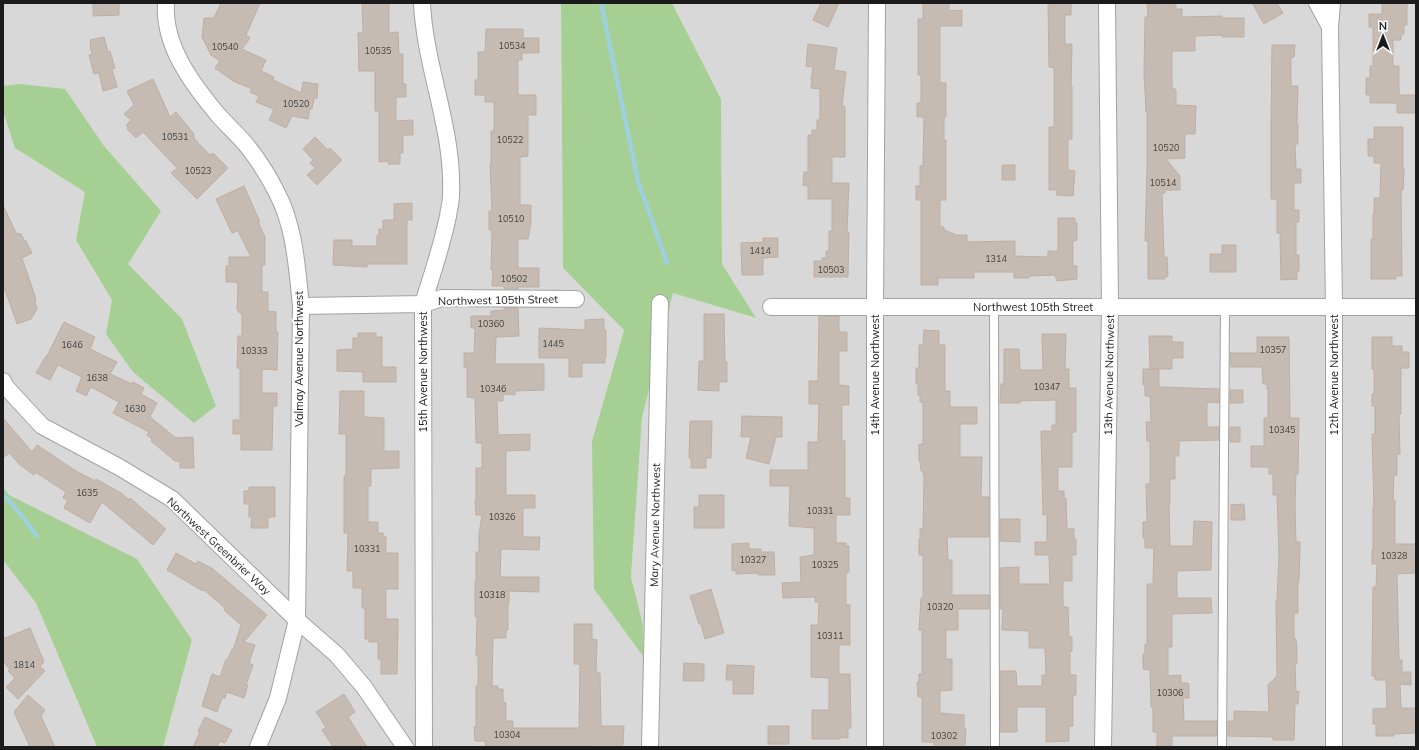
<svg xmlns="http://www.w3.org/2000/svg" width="1419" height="750" viewBox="0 0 1419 750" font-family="Mulish,sans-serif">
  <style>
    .residential { fill: #d9d8d8 }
    .forest { fill: #a5cf93 }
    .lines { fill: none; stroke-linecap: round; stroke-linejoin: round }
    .stream { stroke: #9ed0de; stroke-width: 4.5 }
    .building { fill: #c5bbb3; stroke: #bfaea2 }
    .lane-casing { stroke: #a2a2a2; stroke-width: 10 }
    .street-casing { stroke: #a2a2a2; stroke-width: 18 }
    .lane { stroke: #fff; stroke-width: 8 }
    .street { stroke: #fff; stroke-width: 16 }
    .labels { text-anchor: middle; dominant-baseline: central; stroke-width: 4; stroke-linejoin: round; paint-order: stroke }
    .number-label { font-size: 9px; fill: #464341 }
    .street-label { font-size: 11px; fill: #1b1b1b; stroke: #fff }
  </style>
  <rect width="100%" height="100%" fill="#ede9e0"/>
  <path class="residential" d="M3,3H561L563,268L624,329L592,441L643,655V625L631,577L642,418L673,292L755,318L722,264L721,99L672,3H1416V747H163L192,640L9,495L3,487Z
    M3,560L36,603L97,747H3Z"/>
  <path class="forest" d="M561,3H672L721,99L722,264L756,318L673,293L642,418L631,577L643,625V656L594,589L592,441L624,330L563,268Z
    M20,84L65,89L104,146L161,211L128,264L182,319L216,406L194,423L133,372L106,334L112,300L76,240L85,192L15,148L3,111V86Z
    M3,487L9,495L137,559L192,640L163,747H97L36,603L3,560Z"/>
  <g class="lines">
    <path class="stream" d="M601,3L638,181L667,263
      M3,495L14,506L37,536"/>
  </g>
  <path class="building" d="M93,3H119V15L93,16Z
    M221,3H260L246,35L250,38L242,49L266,60L261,71L274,77L273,80L301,93L303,82L318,84L317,98H314L312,109H310L308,119L292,116L286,128L269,120L274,109L256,102L259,96L250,92L252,89L233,81L215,68L220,61L211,55L202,37L204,18H214Z
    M362,3H389V33L398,32L399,54H403V84H406V97H396V121L413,120V135H403V153H400V164H388V161L379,162V111H375V71H359L358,33H363Z
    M821,3H839L828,27L813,20Z
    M923,3H949V11L962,10V26H940V83H946V117H944V140H946V200H940V227H944V230L957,235H967V242L1015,241V256L1048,257V251H1058V218H1075V223H1077V240L1073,241V266H1077V279L1057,281L1055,275L1029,276V278H1014V272H974V278H938V285H921V200H916V186H920V166H923L924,117H917V103H921V75H918V19H923Z
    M1048,3H1071V15H1065V44H1072L1071,86H1072V139H1068V170L1075,171L1073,196L1056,195L1057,190H1049V127H1054V68L1049,67Z
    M1158,3H1176V9H1182V17L1222,16V18H1244V37H1222V35L1195,36V51H1172V87L1176,90V105L1196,106L1195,134H1185V158L1166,159L1180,176V190H1165V193H1162L1164,257H1167L1168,276L1165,277V279H1148V241H1145L1147,170V112H1146L1144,73L1145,17H1148L1147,4H1158Z
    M1252,3H1277L1283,13L1264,24Z
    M1382,3H1407V25H1404V34H1401V40H1393V66H1399V95H1416V113H1397V103H1370V95H1366V78H1370V66H1373V27H1369V14H1382Z
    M486,29H523V38H539V53H522V60H518V95H536V115H528V156L520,157V205H531V223L528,239H518V268H539V287H518V289H504V286H492L493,270H491L492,230H489V211H492L490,164H491V131H494V102H485V95H475V80H478V52H485Z
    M104,37L108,52L110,51L115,68L112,69L117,87L103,91L99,73L94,74L89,55H92L90,45H91L90,40Z
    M808,44L837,48L834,70L846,72L842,106H845V157H832V183H849L847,232H849L848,277H814V261H822V258H826V251H829V231H832V199H808V186L803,185L804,172H808V135H812V130H817V120H820V89L811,88L812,80H811L813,67L806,66Z
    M1272,45H1295L1294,57H1291V86H1298L1297,124H1298V144H1295L1296,169H1301V183H1294V210H1299V222H1296V255H1299V271H1297V279L1281,280L1280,233H1277V199H1271V121Z
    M153,79L170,117L176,112L194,134V138L200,145L210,155L213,153L228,168L197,199L171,173L177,168L143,132L136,138L127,129L128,127L126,125L131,120L124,114L134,105L127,91Z
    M1374,127H1403V169H1404L1403,190H1401L1402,276H1396V279H1371V239H1373V214H1374V198H1380L1381,163H1374V156H1368V139H1374Z
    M315,137L328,150L330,148L342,160L317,185L307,175L315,168L310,163L313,160L303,149Z
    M1002,165H1015V180H1002Z
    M244,186L260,222H258L265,237V265H262V292H268V311L276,312V332H278L277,370L262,369V393H277V406H273L272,450H241V434H233V420H240V368H237L238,336H242V315L237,310L238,284H237V282H226V266H229V257H251L238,231L232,233L216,199Z
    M412,203V220H407V264H367V267L333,265L334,240H352V246H377V235H379V229H383V220H394V204Z
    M3,205L16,233L21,234L24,240L26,241L32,253L22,258L36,299L35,303L37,309L31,319L17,324L3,284Z
    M763,238H778V257L763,258V275H742L741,243L763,242Z
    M1222,245H1236V272H1210V254H1222Z
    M504,308H518L519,336L496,337L495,364H544V390L515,391V395L503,394V401H497L498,435L530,434V450L506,451V495H535V508H523V537H540L539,550L501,549L500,577H539V592L509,591V603H508V630H506V638H493L492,686H498V689H503V701H504V703H506V721H513V728H579L580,664H574V624H592V639L597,640L596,673H600L601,726H624L623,745H590V747H486L485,741H475L474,727H476V686H478V656H476L477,617H475V582H476V552H479V534L482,515H476L475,500H476V468H482V443H476L475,398L467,397V367H464V353H474L475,328H471V316H491V311L504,310Z
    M704,314H724L725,361L727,362V382H719V391L698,390L699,361H704Z
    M819,316H839V332H847V351H839V385L849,386V405H842V441H845V498H850V515H836V543H846V546H849V572L846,573V605H850V645H839V674H850L851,728H848V738L840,737V739H812V710H829V678L811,677V625H818L819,602H815V597L783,598L782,583L801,582L800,557L814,555V528L789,526L790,486H770V470H808V442H818L819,404H809V381H818Z
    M604,319V330H606V357H605V363H582V377H569V358H539V328L585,330V320Z
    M64,322L95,337L90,349L117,362L110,374L132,384L133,382L144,388L141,394L157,403L150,417L176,438L193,437L194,468H180V461H175L151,441L152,439L147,435L149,432L113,413L119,402L91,387L86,396L76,391L82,377L58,365L50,380L36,373L46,356H47Z
    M924,330L939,331V345H945V391H950V407H977V424H960V457H982L981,497H989V537H947L948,560H952V595H989V609H958V630H946V659H952V690L940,691V713L964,715V728H966L965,745H934V742H922V697H918L917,682H919V674H922V630H919L921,598H923V555H919V539H920V529H923L924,479L923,471H921L920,461H919V444H923V402H920V395H918V384H916V368H919V345H923Z
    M358,333H376V337H382V367H396V382H363V372L337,371V350L353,349V338H358Z
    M1042,334H1066L1065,369H1069V388H1076V432H1072V467H1058V491H1064V498H1066L1067,529H1074V539H1076V555H1072V581H1063V607H1068L1069,637H1072V651H1070V675H1076V695H1073V726H1069V741L1046,742V707H1017V732H1000V671H1016L1017,686H1042V675H1046L1045,648H1029V631L1002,630L1003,609H1000V568L1019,567V584H1050L1049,555H1035V542H1047V515H1043L1041,431H1052V425H1056V400L1020,401V403H1000L1001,384H1004V349H1019L1020,370H1043Z
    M1149,336H1172V342H1183V358H1172V369H1150Z
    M1257,337H1289L1290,418H1299L1298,474H1296L1295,503L1296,542H1300L1299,581H1298V613H1294V639H1296L1297,648V664H1295L1296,692L1299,691L1298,704H1295V705L1294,740H1273V737L1228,736V721H1234V711L1269,712L1268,685L1277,676L1276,601H1277L1279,555L1277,495H1273V474H1269V467H1251V446H1264V418H1268V389H1267V384H1263L1262,367H1231L1230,353H1257Z
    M1372,337H1392V346H1402V352H1409V368H1401V414H1399L1400,454H1397V475H1394L1393,500H1395V544H1416V573L1397,574L1399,660H1402V672H1411V685L1400,684L1401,708H1416V733L1394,734V736H1376V724H1373V709L1387,708L1386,680H1375V676H1372L1373,587H1376L1377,564H1372V550H1373V507H1374L1372,434H1375V406H1372V394H1374V369H1372Z
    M1143,369H1159V387L1219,389V403L1207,402V427H1219V440L1179,441V456H1175V479H1170V504H1169L1170,546H1193L1194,521L1212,522L1211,570L1177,571V598H1211L1212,613L1172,614V647H1168V676L1181,675V683H1188L1189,685V698H1183L1184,721H1217V736H1172V746H1157V732H1153V707H1151L1150,670L1143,669V654H1145V644H1147V584H1153L1154,548H1145V538H1143V522H1147L1146,484H1150V441H1147L1146,422H1151L1150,396H1145V385H1143Z
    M1230,390H1243V403H1230Z
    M340,391H364V417L384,418V451H399V468L371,469V486H368V522H378V533H383V537H386V553H398V589H386V619H398L397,674H381V659H378V642H369V639H365V608H362V588H353V571H347L348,533H344V476H346V434H339Z
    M742,416L782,417V437H776L769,464L746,458L751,437H741Z
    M3,418L32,452L37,445L76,471L95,481L96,479L121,493L129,500L130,498L166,529L153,545L102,502L90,523L64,508L68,500L63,498L66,492L35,472L34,475L20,465L9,453L3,458Z
    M690,421H712L711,458H706V468H691V458H689Z
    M1230,427H1240V442H1230Z
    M249,487H275V517H268V528H251L252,517H249V504H244V491H249Z
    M699,495H724V528H694V507H699Z
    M1244,504L1245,520H1231V505Z
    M1000,519H1020V542L1000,541Z
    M749,543V549H761V552H774L775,575H758V573L736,574V570L732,571V544Z
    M176,553L196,564L198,561L213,569L267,615L244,642L255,645L249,663L253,665L246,685H248L244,698L227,692L225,698H222L217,712L202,706L212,674L220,677L226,659H228L232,649L233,650L241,625L224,610L225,608L204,590L203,591L167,570Z
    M711,589L724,633L705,639L701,624H699L690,596Z
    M30,628L44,662L40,666L45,671L18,699L6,687L15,678L8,671L10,669L3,662V639Z
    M684,663L704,664V681H683Z
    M727,665L754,666L753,694H733V680H726Z
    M344,694L355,712L348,717L367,747H333L322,730L326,727L316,712Z
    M28,695L45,710L41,716L55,747H30L14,712Z
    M205,717L232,730L225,743L220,741L217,747H193L200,732L198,731Z
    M768,726H789V744H768Z"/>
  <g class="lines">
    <g class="lane-casing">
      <path id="lane" d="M994,307L995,747
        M1222,747L1225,307"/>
    </g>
    <g class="street-casing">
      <path id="street" d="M166,3C163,46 193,85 219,116C229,127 239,136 248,147C259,161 268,175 276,191C295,226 297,268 301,306L297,620L278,698L258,747
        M422,3C425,68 454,129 451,195C451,202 449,209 448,216C442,246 432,274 423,304L424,747
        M1317,3L1330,27
        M1332,3L1330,27L1334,307V747
        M301,306L423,304L442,298L576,299
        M771,307H1416
        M3,381L6,387L42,426L119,467L172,499L297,620L337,655L364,687L405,747
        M650,747L660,303
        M875,747V307L877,3
        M1103,747L1110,307L1107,3"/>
    </g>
    <use href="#lane" class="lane"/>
    <use href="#street" class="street"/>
  </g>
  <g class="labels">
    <g class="number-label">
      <text x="512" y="45">10534</text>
      <text x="225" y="46">10540</text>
      <text x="378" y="50">10535</text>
      <text x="296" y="103">10520</text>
      <text x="175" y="136">10531</text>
      <text x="510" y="139">10522</text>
      <text x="1166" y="147">10520</text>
      <text x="198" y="170">10523</text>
      <text x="1163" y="182">10514</text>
      <text x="511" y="218">10510</text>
      <text x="760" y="250">1414</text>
      <text x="996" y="258">1314</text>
      <text x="831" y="269">10503</text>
      <text x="514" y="278">10502</text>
      <text x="491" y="323">10360</text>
      <text x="553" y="343">1445</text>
      <text x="72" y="344">1646</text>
      <text x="1273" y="349">10357</text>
      <text x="254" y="350">10333</text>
      <text x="97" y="377">1638</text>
      <text x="1047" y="386">10347</text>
      <text x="493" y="388">10346</text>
      <text x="135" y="408">1630</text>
      <text x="1282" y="429">10345</text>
      <text x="87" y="492">1635</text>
      <text x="820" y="510">10331</text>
      <text x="502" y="516">10326</text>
      <text x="367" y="548">10331</text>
      <text x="1394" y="555">10328</text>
      <text x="753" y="559">10327</text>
      <text x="825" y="564">10325</text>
      <text x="492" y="594">10318</text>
      <text x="940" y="606">10320</text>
      <text x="830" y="635">10311</text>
      <text x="24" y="664">1814</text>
      <text x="1170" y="692">10306</text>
      <text x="507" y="734">10304</text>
      <text x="944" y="735">10302</text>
    </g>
    <g class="street-label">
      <text transform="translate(498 300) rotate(-1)">Northwest 105th Street</text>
      <text x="1033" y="307">Northwest 105th Street</text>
      <text transform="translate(299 359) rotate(-90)">Valmay Avenue Northwest</text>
      <text transform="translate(423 372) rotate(-90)">15th Avenue Northwest</text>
      <text transform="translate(875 375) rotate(-90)">14th Avenue Northwest</text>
      <text transform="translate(1109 375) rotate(-89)">13th Avenue Northwest</text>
      <text transform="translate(1334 375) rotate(-90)">12th Avenue Northwest</text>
      <text transform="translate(655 525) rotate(-89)">Mary Avenue Northwest</text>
      <text transform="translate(219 546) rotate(43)">Northwest Greenbrier Way</text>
    </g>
  </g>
  <rect width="1419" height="750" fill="none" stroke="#1b1b1b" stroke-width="8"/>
  <g transform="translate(1383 36)" stroke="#ffffff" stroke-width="3" paint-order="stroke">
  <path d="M0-3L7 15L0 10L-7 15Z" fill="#1b1b1b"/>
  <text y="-6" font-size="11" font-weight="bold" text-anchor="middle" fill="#1b1b1b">N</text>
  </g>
</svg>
